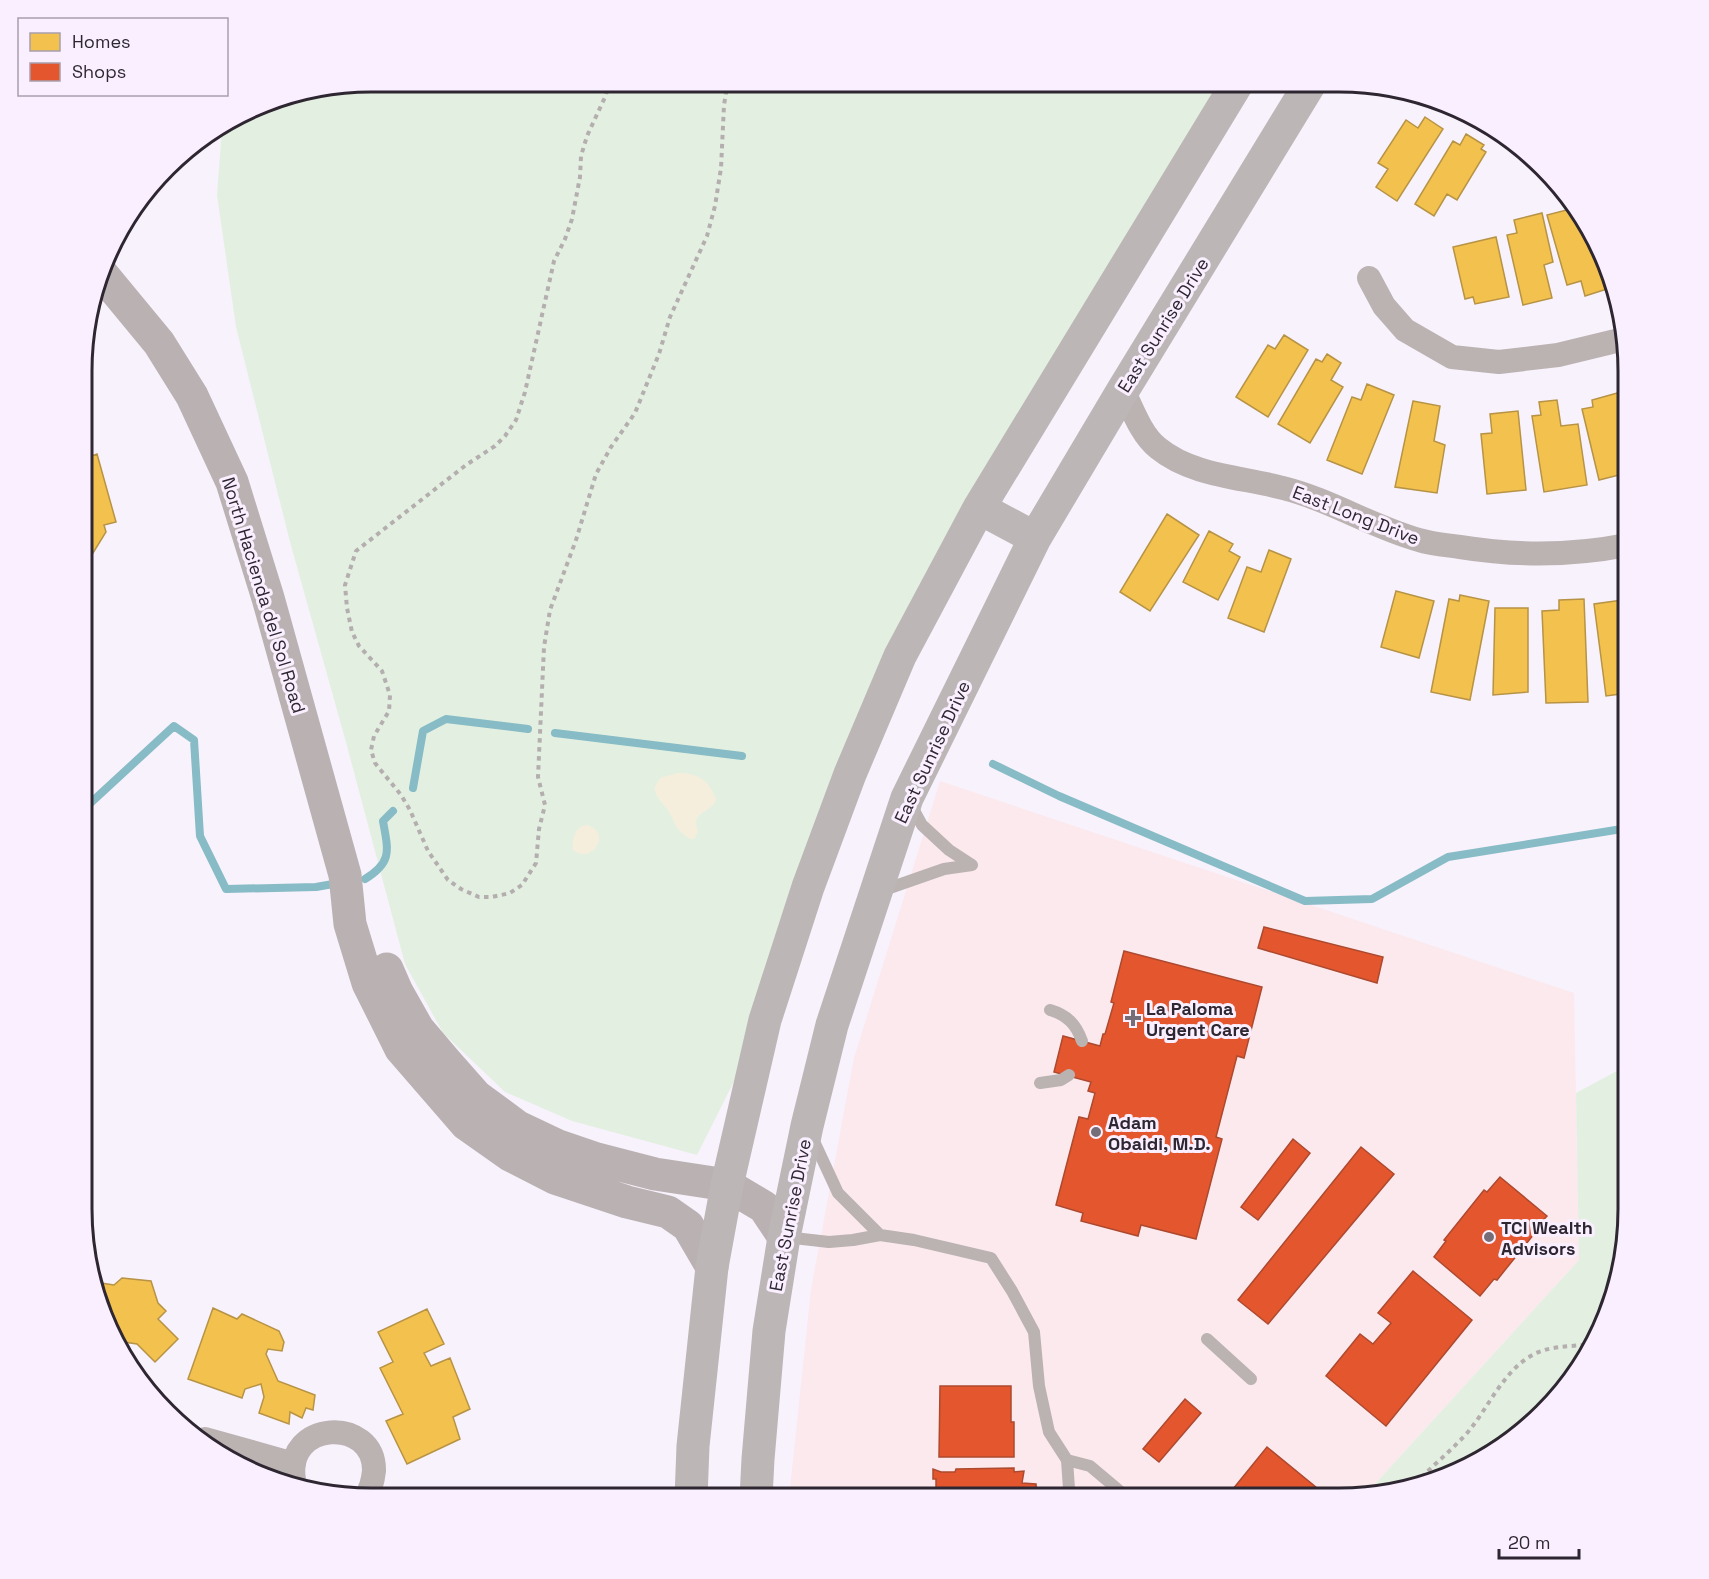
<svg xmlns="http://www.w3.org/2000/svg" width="1709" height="1579" viewBox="0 0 1709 1579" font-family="'Space Grotesk',sans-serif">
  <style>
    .commercial { fill: #fbe9ed }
    .green { fill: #e3f0e1 }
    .sand { fill: #f5eedd }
    .homes { fill: #f2c14e; stroke: #b79345; stroke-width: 1.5 }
    .shops { fill: #e4572e; stroke: #ad492f; stroke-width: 1.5 }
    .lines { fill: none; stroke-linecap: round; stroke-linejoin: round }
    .stream { stroke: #87bbc5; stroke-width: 8 }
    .path { stroke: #b4aeaf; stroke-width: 4; stroke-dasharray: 4.5 4.5; stroke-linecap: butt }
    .lane { stroke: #bbb2b2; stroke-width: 12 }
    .street { stroke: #bbb2b2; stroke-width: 24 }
    .secondary { stroke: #bab1b2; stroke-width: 33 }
    .primary { stroke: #bdb6b6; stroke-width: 33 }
    .poi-dot { fill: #756e78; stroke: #f9efff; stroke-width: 2 }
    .labels { text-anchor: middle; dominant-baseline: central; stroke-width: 6; stroke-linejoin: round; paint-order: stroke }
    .street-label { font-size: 18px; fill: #2e2731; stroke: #f9efff }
    .poi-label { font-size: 18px; font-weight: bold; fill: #2e2731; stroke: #f9efff; text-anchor: start }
    .rim { fill: none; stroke: #2e2731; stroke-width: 3 }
  </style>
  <rect width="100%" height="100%" fill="#f8f2fc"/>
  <path class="commercial" d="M940,781L1574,993L1579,1260L1364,1496L1357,1497L789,1498L811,1289L854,1058Z"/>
  <path class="green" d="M371,81L1238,82L979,508L765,1020L697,1155L572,1121L505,1092L443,1033L405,964L347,746L290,542L236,327L217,195L222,128L277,96Z
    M1628,1065V1209L1598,1336L1529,1426L1449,1476L1364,1496L1579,1260L1576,1093Z"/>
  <path class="sand" d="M678,773C696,772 711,781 716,800C712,810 697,813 696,821C696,825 697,828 698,831L694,839H690C675,830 675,821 667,809C662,802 654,796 655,787C656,785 659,780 660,778Z
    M587,825C613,833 592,865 573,850C572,841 574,830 582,826Z"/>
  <path class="homes" d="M1425,117L1443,129L1397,201L1376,187L1388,169L1378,163L1406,120L1418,128Z
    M1466,134L1484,145L1481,149L1486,152L1457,200L1447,194L1434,216L1415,204L1453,141L1460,145Z
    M1574,208L1593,239L1607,289L1585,296L1581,281L1567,285L1547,215Z
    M1542,213L1553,262L1544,265L1552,298L1523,305L1507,235L1517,233L1514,220Z
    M1496,237L1509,297L1475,304L1473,297L1465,299L1453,247Z
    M1284,335L1308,350L1268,417L1236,397L1268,345L1275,349Z
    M1327,354L1341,363L1331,380L1343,387L1310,443L1278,424L1316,359L1322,362Z
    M1367,384L1394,395L1362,474L1327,460L1352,397L1361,400Z
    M1621,392L1627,420V473L1599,480L1582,409L1593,407L1592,400Z
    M1557,400L1561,426L1578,424L1587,485L1544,492L1532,416L1541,415L1539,402Z
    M1413,401L1440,406L1434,441L1445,445L1437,493L1395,487Z
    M1518,411L1526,490L1487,494L1481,434L1492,433L1490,414Z
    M97,454L116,522L104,525L106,532L85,566L86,458Z
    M1167,514L1199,535L1150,611L1120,592Z
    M1209,531L1233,544L1229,551L1240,557L1218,600L1183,582Z
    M1269,550L1291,559L1264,632L1228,618L1247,567L1261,572Z
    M1396,591L1434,601L1419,658L1381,647Z
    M1460,595L1489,601L1470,700L1431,692L1449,599L1459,601Z
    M1584,599L1588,702L1546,703L1542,611L1559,610V600Z
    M1622,600L1625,621L1628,622V693L1606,696L1594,604Z
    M1495,608H1528V692L1493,695Z
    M122,1278L151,1281L158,1303L166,1311L158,1319L178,1339L155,1362L137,1344L117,1341L103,1319L94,1282L114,1285Z
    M213,1308L237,1319L242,1314L279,1331L284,1342L282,1351L268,1349L266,1354L278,1381L315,1395L313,1410L306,1408L302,1418L290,1412L289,1424L259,1413L264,1397L261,1384L245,1389L242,1398L188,1379Z
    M427,1309L444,1344L424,1353L431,1366L450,1358L470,1409L453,1417L460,1439L407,1464L386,1421L403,1414L380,1368L393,1362L378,1332Z"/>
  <path class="shops" d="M1264,927L1383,957L1377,983L1258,948Z
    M1124,951L1262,987L1244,1058L1237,1056L1216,1137L1222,1139L1196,1239L1141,1225L1138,1236L1081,1221L1083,1213L1056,1205L1079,1117L1088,1119L1095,1093L1088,1091L1091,1082L1054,1072L1063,1036L1100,1046L1103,1034H1105L1114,1003L1111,1002Z
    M1293,1139L1310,1153L1258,1220L1241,1207Z
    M1361,1147L1394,1174L1268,1324L1238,1300Z
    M1500,1177L1547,1216L1532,1232L1534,1234L1497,1280L1494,1279L1480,1296L1434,1257L1446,1241L1444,1240L1484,1190L1487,1192Z
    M1413,1271L1472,1320L1386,1426L1326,1376L1360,1334L1373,1344L1391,1323L1378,1313Z
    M940,1386H1011V1422H1014V1457H939Z
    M1185,1399L1201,1413L1159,1462L1143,1449Z
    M1267,1447L1328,1497H1242L1233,1489Z
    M1014,1468V1472L1024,1471L1022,1483L1036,1484L1037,1498H936V1479H933V1469L941,1472H955L956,1469Z"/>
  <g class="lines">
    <path class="stream" d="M555,733L742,756
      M993,764L1059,796L1305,901L1372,899L1448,857L1628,828
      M413,788L423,731L446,719L528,729
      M84,809L174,726L194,740L200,836L226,889L316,887L333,884
      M365,879C393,862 388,850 383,821L393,811"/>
    <path class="path" d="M609,81L606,95L587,136L581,156L580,177L572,219L565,239L554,261L525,392L516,420L505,436L495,446L466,465L356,551L345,585L347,608L352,632L359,646L382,671L390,695L389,711L374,736L371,750L375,763L401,795L410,810L428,851L448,880L461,889L479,897H492L510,893L522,885L536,863L539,829L545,805L538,777L544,647L550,610L576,540L596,474L611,447L635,413L659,354L670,317L707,236L715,206L721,168L724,105L728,81
      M1415,1484C1432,1466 1451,1451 1468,1432C1488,1408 1502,1374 1529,1357C1547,1345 1571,1347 1592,1344"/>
    <path class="lane" d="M910,803L922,825L949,850L972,865
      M881,891L944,869L972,865
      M1050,1010C1067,1015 1076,1024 1082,1041
      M1040,1083L1061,1080L1069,1075
      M812,1137L838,1193L880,1235
      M785,1237L829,1242L853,1240L880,1235L914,1240L991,1258L1012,1291L1034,1332L1039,1386L1049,1432L1067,1460L1069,1489L1077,1498
      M1207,1339L1251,1379
      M1067,1460L1090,1466L1128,1498"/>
    <path class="street" d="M1369,278L1384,306L1405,330L1452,357L1499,362L1558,355L1624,339
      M1123,390C1132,408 1141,435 1158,448C1192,476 1242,477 1283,488C1331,500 1372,527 1419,540C1432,544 1446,545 1460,547C1516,556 1571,556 1627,545
      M205,1439L294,1464
      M294,1480C284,1420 375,1416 374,1471C373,1480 371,1490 365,1497"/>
    <path class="secondary" d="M102,274L159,343L192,396L232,482L268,598L345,875L350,924L368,983L401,1049L466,1124L510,1155L555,1178L627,1202L668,1212L688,1226L712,1267
      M387,969L397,992L418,1029L446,1062L476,1096L518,1127L556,1145L597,1159L655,1174L727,1185L764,1207L784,1237"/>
    <path class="primary" d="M979,508L1035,538
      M691,1498L693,1446L712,1267L727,1185L765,1020L808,887L850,774L900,656L979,508L1238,82
      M756,1498L758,1459L769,1331L784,1237L807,1126L832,1025L907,798L1035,538L1123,390L1311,82"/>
  </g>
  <g class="poi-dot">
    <path d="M1130 1009h6v6h6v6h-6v6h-6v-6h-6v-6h6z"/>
    <circle cx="1096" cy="1132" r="6"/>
    <circle cx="1489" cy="1237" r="6"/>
  </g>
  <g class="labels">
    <g class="street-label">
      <text transform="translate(1163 325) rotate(-58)">East Sunrise Drive</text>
      <text transform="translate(1356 515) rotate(21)">East Long Drive</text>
      <text transform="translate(264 595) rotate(73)">North Hacienda del Sol Road</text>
      <text transform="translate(932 752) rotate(-65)">East Sunrise Drive</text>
      <text transform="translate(790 1215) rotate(-79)">East Sunrise Drive</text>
    </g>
    <g class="poi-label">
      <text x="1146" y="1008">La Paloma<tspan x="1146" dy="21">Urgent Care</tspan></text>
      <text x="1108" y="1122">Adam<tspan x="1108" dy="21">Obaidi, M.D.</tspan></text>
      <text x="1501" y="1227">TCI Wealth<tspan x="1501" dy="21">Advisors</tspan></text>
    </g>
  </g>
  <path d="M0 0H1709V1579H0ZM371 92H1339A279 279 0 0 1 1618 371V1209A279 279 0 0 1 1339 1488H371A279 279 0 0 1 92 1209V371A279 279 0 0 1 371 92Z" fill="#f9efff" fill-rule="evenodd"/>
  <path class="rim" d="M371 92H1339A279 279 0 0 1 1618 371V1209A279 279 0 0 1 1339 1488H371A279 279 0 0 1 92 1209V371A279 279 0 0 1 371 92Z"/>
  <rect x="18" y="18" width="210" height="78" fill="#f9efff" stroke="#a89fad" stroke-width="1.5"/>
  <rect x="30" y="33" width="30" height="18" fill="#f2c14e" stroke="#a89fad" stroke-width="1.5"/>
  <text x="72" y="48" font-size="18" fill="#2e2731">Homes</text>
  <rect x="30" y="63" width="30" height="18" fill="#e4572e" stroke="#a89fad" stroke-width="1.5"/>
  <text x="72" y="78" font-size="18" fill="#2e2731">Shops</text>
  <path d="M1499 1549v9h80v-9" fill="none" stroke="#2e2731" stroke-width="3"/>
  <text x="1508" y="1549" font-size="18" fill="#2e2731" stroke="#f9efff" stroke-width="4.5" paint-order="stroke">20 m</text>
</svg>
